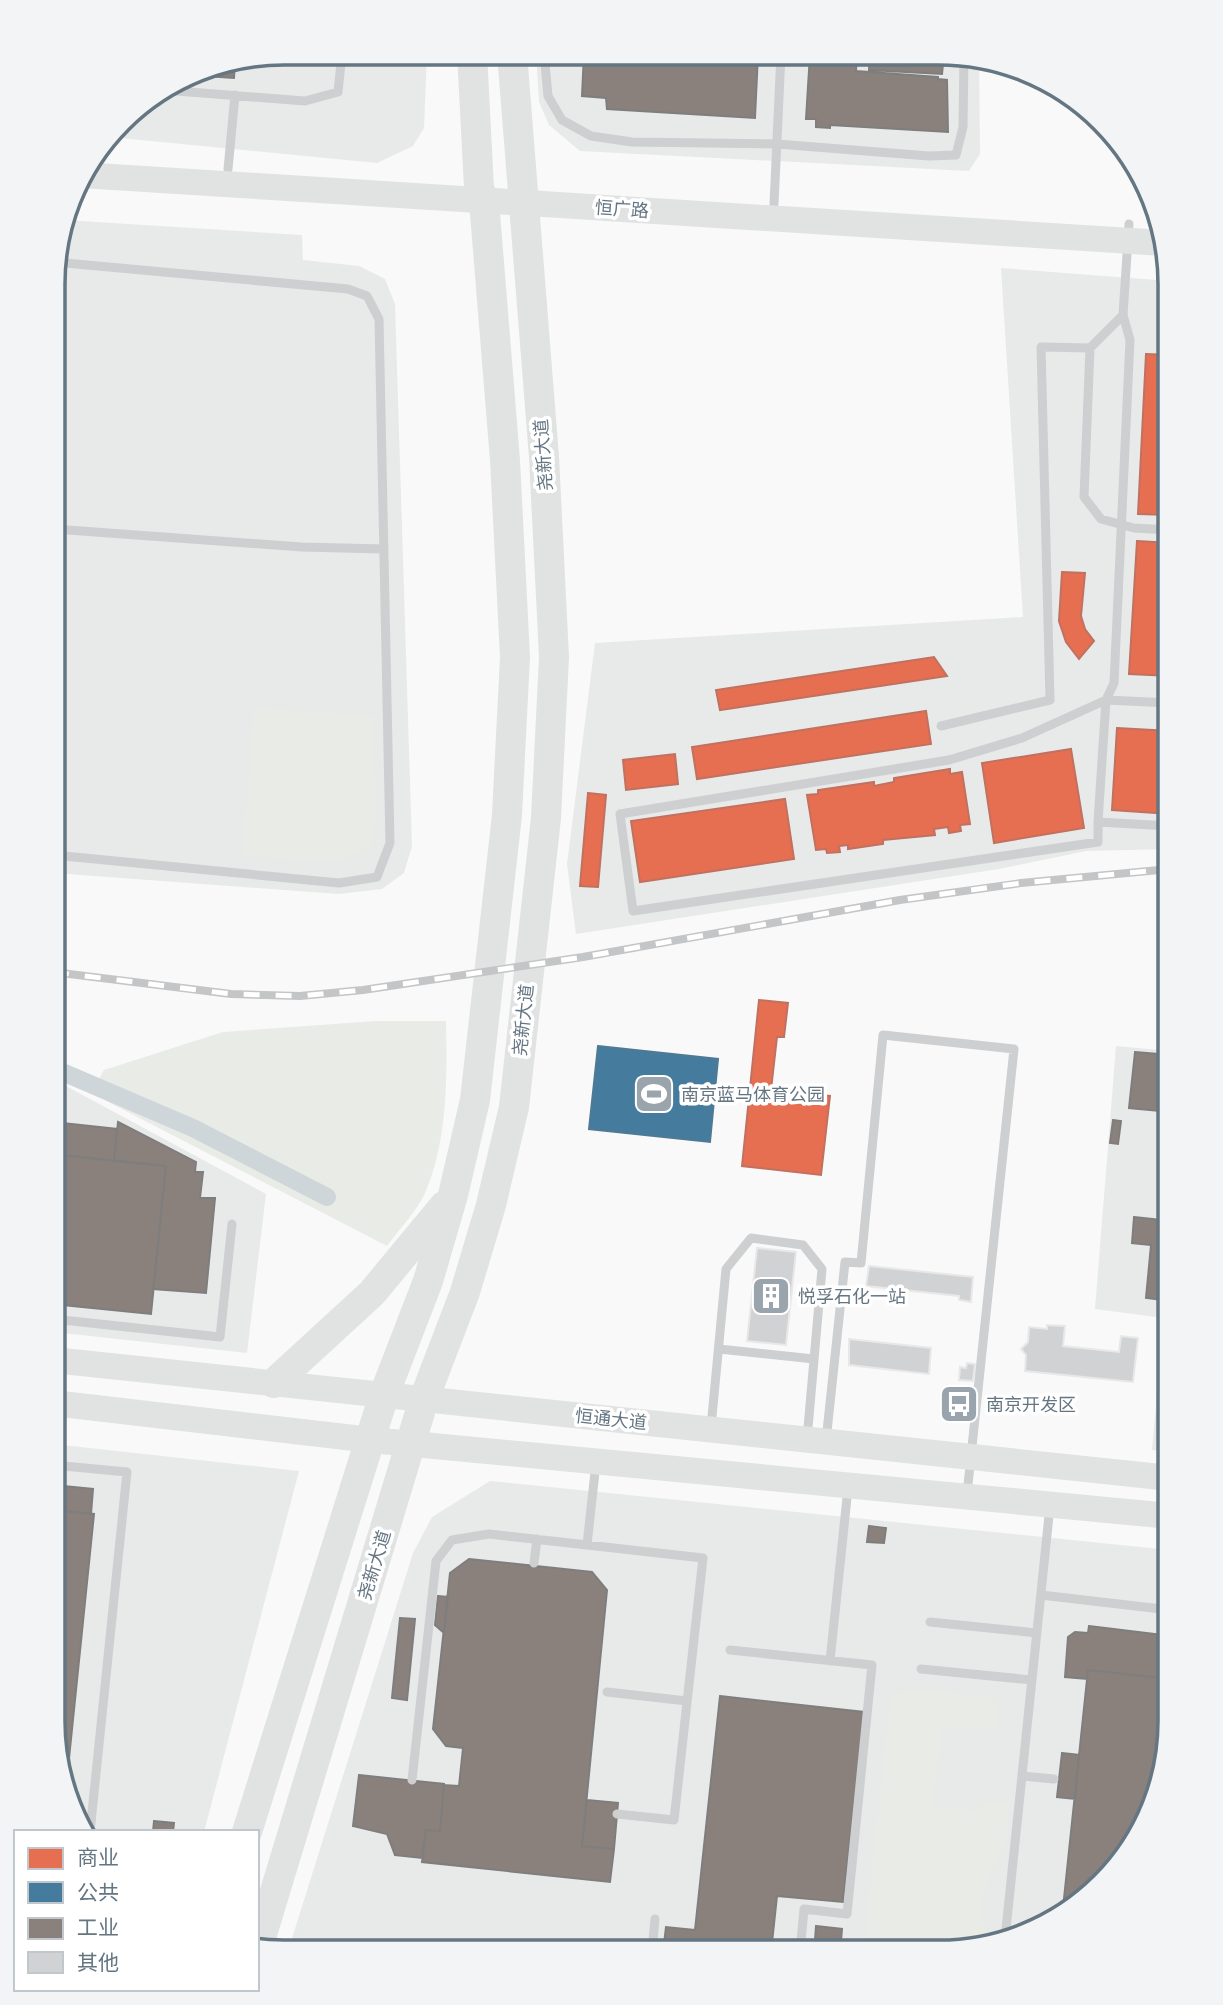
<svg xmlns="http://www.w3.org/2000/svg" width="1223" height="2005" viewBox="0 0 1223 2005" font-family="'DejaVu Sans','Noto Sans SC',sans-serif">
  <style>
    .built { fill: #e8e9e9 }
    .green { fill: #e8ebe6 }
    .shops { fill: #e76f51; stroke: #c07160; stroke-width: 2 }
    .public { fill: #457b9d; stroke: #4f7a95; stroke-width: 2 }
    .industry { fill: #8a817c; stroke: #7f7e7e; stroke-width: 2 }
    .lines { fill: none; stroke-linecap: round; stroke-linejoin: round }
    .canal { stroke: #ced6d9; stroke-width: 18 }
    .building { fill: #d0d2d3; stroke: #e8e8e8; stroke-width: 2 }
    .lane { stroke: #cecfd0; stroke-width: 9 }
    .secondary { stroke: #e1e2e2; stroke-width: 26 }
    .primary { stroke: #e1e2e2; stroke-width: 30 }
    .rail-casing { stroke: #c3c5c6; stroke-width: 8 }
    .rail { stroke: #fff; stroke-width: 5; stroke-dasharray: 16; stroke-linecap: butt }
    .labels { text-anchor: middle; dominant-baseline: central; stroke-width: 7; stroke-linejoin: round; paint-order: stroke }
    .street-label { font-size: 18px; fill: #657683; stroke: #fff }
    .poi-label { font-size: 18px; fill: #657683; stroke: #fff; text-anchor: start }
    .rim { fill: none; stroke: #657683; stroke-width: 3.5 }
  </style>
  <rect width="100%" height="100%" fill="#f9f9f9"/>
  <path class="built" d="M283,53H427L424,128L413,146L377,163L110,137L131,110L195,70Z
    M536,53L970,55L979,58L980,154L969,171L580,151L549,125L539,102Z
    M65,220L302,235L303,260L359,266L385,279L395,304L412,846L404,873L382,889L339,894L54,873V254Z
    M1001,268L1170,281V849L1086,851L999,869L576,934L567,864L595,643L1023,617Z
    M1116,1046L1170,1051V1452L1152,1450L1164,1318L1095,1309Z
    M53,1079L266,1194L247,1353L53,1332Z
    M53,1444L299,1471L204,1832H87L70,1810L53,1722Z
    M490,1481L1170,1550V1737L1123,1862L1028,1935L940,1952L288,1951L413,1553L432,1517Z"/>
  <path class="green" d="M255,708L373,716L376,814L371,846L340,862L242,856Z
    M376,1021H446C447,1077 448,1140 425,1193C417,1211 399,1229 387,1246L91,1093L104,1070L223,1032Z
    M919,1690L992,1697L998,1705L995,1726L987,1730L941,1727L933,1806L976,1810L990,1801L1007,1805V1837L978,1903L990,1943L940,1952H863L891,1695Z"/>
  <path class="shops" d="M1146,354L1170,355V515L1138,514Z
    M1137,541L1170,543V676L1129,674Z
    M1062,572L1085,573L1081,616L1085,629L1094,641L1079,659L1066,642L1059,621Z
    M934,657L947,676L720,710L716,690Z
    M926,711L931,744L697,779L692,747Z
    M1117,728L1170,731V814L1112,810Z
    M1071,749L1084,828L994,843L982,763Z
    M675,754L678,784L626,790L623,760Z
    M950,769V774L962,772L970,824L960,825L961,831L949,833L948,827L934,829L935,835L883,840V844L848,849V845L839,846L840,852L827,853L826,849L816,850L807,795L818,794V790L874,782V786L894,782V778Z
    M588,793L606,795L598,887L580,886Z
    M785,799L794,859L640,882L631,821Z
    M759,1000L788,1003L784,1037H777L771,1090L830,1096L821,1175L742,1166Z"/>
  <path class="public" d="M598,1046L718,1059L710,1142L589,1129Z"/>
  <path class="industry" d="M584,53L758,54L755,118L607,109L606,98L582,96Z
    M810,54H857L856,71L938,77V79L947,80L948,132L830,125V128L816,127V119H806Z
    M870,54H944L942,74L869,70Z
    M235,62L234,78L205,76L206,68Z
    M1135,1052L1170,1055V1112L1129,1108Z
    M1113,1120L1121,1121L1118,1144L1110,1143Z
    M53,1122L117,1129L114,1161L53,1154Z
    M118,1122L196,1162L195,1172H203L200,1198H215L206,1293L153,1289L166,1166L114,1161Z
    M53,1154L166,1166L151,1314L53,1304Z
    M1134,1217L1170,1221L1162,1300L1146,1298L1151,1245L1132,1243Z
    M53,1485L93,1489L91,1514L53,1510Z
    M53,1510L94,1514L66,1788L53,1722Z
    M869,1526L886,1528L884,1543L867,1542Z
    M469,1559L592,1572L607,1590L582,1846L614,1849L610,1882L422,1862L426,1830L440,1831L444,1785L459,1786L463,1748L446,1746L433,1729L450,1573Z
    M438,1596L448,1597L444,1633L435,1625Z
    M400,1618L415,1619L407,1700L392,1698Z
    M1089,1626L1170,1636V1679L1088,1670L1087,1679L1065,1677L1068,1637L1075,1632L1088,1633Z
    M1088,1670L1170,1679V1737L1153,1810L1123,1862L1063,1908Z
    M720,1696L864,1712L843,1902L777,1896L771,1952H663L666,1927L695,1930Z
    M1062,1753L1079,1755L1075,1799L1057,1797Z
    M359,1775L444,1784L440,1831L426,1830L422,1858L395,1855L387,1834L353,1826Z
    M587,1800L618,1803L614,1849L582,1846Z
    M154,1821L174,1823L173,1832H153Z
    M816,1926L842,1929L840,1952H821L822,1940H815Z"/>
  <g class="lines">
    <path class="canal" d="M53,1068L193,1128L327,1197"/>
  </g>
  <path class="building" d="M757,1248L796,1252L786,1345L747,1341Z
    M869,1266L973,1277L971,1302L959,1300V1296L866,1286Z
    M1047,1325L1065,1326L1063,1346L1119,1352L1121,1336L1138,1338L1133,1382L1025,1371L1026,1355L1021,1349L1028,1342L1029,1327L1047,1329Z
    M849,1339L931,1348L929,1374L849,1365Z
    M967,1363L975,1364L973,1381L959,1380L960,1367L966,1368Z"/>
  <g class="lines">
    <path class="lane" d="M544,53L548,96L562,120L591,136L632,142L777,144L929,156L956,155L963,127L964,55
      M164,90L305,101L338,92L342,53
      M180,91L182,79
      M228,169L235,95
      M774,204L781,54
      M1123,315L1090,348L1084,497L1101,519L1134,528L1170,530
      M54,529L302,547L384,549
      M941,726L1050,700L1041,347L1090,348
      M1098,822V842L633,911L620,814L949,760L1022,738L1106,700L1114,683L1130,340L1123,315L1129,224
      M1170,826L1098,822L1106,700L1170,703
      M54,855L339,883L377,877L390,843L379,319L367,296L348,289L54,262
      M53,1319L220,1337L232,1224
      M719,1349L814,1359
      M711,1427L726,1269L751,1238L803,1245L822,1269L807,1439
      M826,1441L845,1262L861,1263L883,1035L1014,1049L967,1494
      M596,1463L587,1545L703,1558L674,1820L617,1814
      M53,1465L127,1472L90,1832
      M534,1563L537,1539
      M1041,1595L1170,1610
      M930,1622L1037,1633
      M730,1650L872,1665L847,1914L804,1909L800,1952
      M830,1661L848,1488
      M921,1669L1032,1680
      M607,1692L687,1701
      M1022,1776L1054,1779
      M412,1780L436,1561L452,1540L489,1534L587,1545
      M1005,1939L1050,1506
      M652,1952L655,1919"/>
    <path class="secondary" d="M81,175L1163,243
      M53,1360L1170,1478
      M53,1403L371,1440L1170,1516"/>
    <path class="primary" d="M274,1383L372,1293L444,1206
      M247,1832L384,1395L428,1281L453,1195L475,1100L507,815L515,657L505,460L484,201L479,188L472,53
      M257,1951L424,1399L465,1292L491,1205L514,1107L546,818L554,657L544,457L512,53"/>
    <g class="rail-casing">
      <path id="rail" d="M53,972L231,994L300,996L363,990L583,957L900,900L1021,883L1170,869"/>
    </g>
    <use href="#rail" class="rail"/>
  </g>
  <defs>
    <g id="stadium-square" transform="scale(2.0125)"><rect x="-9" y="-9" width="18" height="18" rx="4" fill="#99a4ac" stroke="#fff"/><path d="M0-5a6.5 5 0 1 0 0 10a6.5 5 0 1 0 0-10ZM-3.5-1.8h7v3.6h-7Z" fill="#fff"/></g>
    <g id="building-square" transform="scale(2.0125)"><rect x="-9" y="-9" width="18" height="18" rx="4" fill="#99a4ac" stroke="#fff"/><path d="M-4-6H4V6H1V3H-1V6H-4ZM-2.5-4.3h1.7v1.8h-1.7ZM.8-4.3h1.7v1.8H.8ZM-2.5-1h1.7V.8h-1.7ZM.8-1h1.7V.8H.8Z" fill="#fff"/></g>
    <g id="bus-square" transform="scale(2.0125)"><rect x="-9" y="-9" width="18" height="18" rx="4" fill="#99a4ac" stroke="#fff"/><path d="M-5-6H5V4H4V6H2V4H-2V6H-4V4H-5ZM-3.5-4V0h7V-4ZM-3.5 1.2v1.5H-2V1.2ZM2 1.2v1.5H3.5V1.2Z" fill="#fff"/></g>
  </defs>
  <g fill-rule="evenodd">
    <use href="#stadium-square" x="654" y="1094"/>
    <use href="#building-square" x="771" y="1296"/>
    <use href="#bus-square" x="959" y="1404"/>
  </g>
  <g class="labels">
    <g class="street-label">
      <text transform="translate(622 209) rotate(4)">恒广路</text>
      <text transform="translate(543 455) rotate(-94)">尧新大道</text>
      <text transform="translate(523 1020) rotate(-84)">尧新大道</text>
      <text transform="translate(611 1419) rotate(6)">恒通大道</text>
      <text transform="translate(374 1565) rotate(-73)">尧新大道</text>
    </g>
    <g class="poi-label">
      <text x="681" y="1094">南京蓝马体育公园</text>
      <text x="798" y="1296">悦孚石化一站</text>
      <text x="986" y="1404">南京开发区</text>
    </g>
  </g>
  <path d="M0 0H1223V2005H0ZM284 65H939A219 219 0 0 1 1158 284V1721A219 219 0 0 1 939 1940H284A219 219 0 0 1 65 1721V284A219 219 0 0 1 284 65Z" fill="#f3f4f5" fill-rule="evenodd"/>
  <path class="rim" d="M284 65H939A219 219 0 0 1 1158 284V1721A219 219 0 0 1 939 1940H284A219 219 0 0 1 65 1721V284A219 219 0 0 1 284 65Z"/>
  <rect x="14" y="1830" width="245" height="161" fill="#ffffff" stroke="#c1c8cd" stroke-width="2"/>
  <rect x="28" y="1848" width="35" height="21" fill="#e76f51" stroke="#c1c8cd" stroke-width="2"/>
  <text x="77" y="1865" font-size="21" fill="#657683">商业</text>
  <rect x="28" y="1882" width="35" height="21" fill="#457b9d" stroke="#c1c8cd" stroke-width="2"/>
  <text x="77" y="1900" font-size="21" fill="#657683">公共</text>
  <rect x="28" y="1918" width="35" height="21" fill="#8a817c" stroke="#c1c8cd" stroke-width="2"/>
  <text x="77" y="1935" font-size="21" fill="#657683">工业</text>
  <rect x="28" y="1952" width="35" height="21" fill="#d0d2d3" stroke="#c1c8cd" stroke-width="2"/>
  <text x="77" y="1970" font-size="21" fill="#657683">其他</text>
</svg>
